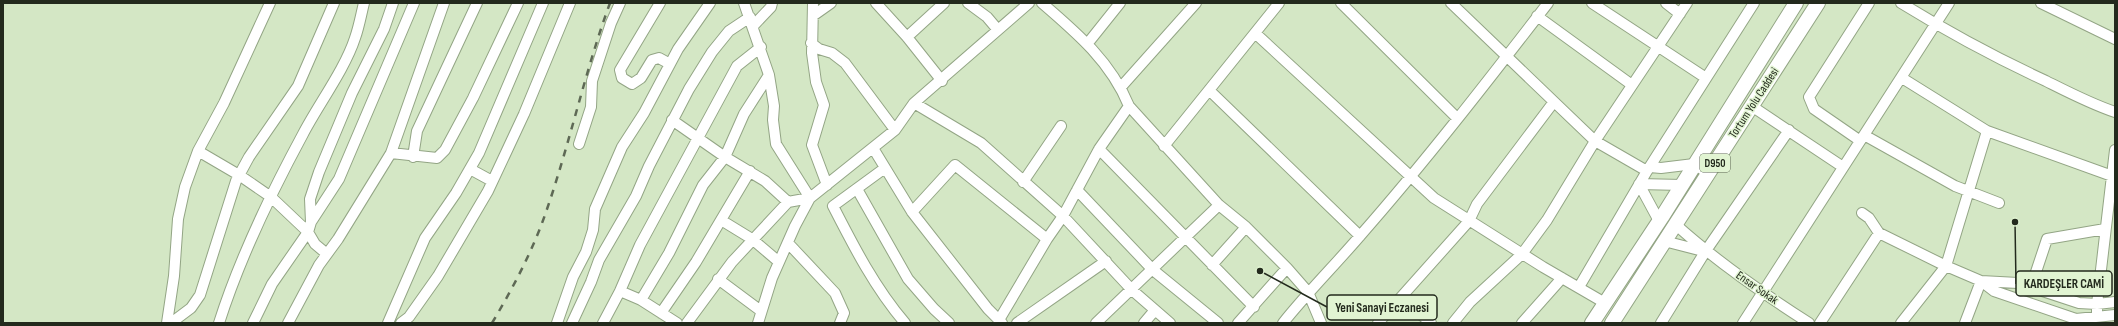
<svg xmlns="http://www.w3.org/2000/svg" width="2118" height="326" viewBox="0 0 2118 326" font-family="'Sofia Sans Condensed',sans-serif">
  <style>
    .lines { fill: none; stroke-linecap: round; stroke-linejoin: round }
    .minor-casing { stroke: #93a585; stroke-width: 12 }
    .highway-casing { stroke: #93a585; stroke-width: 16 }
    .minor { stroke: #fff; stroke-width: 10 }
    .highway { stroke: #fff; stroke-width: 14 }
    .rail { stroke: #5e6955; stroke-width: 2.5; stroke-dasharray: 7 7; stroke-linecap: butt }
    .labels { text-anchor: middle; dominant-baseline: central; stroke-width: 3; stroke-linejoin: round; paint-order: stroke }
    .shield { fill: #e1f4d2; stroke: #5c6753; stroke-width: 1 }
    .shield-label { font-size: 11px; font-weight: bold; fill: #232a1d }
    .street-label { font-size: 12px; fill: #232a1d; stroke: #e1f4d2 }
    .leader { fill: none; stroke: #232a1d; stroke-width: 1.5 }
    .callout-dot { fill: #232a1d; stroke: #e1f4d2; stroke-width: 1.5 }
    .callout { fill: #e1f4d2; stroke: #232a1d; stroke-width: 1.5 }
    .callout-label { font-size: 13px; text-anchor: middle; font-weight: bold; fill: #232a1d }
  </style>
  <rect width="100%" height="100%" fill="#d4e7c5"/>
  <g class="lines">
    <g class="minor-casing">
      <path id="minor" d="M660,3L620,70L622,78L632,84L641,78L652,60L659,58L670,64
        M813,3L812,53L816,82L824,105L812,145L827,185
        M876,3L907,37L942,81
        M968,3L987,17L998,30
        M1042,3C1077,33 1111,62 1129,106L1219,205L1246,227L1287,268L1308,292L1321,323
        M1341,3L1457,118
        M1451,3L1595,141L1647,171
        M1592,3L1706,78
        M1666,3L1680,14
        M1901,3C1948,32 1996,58 2046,81C2068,92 2091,104 2115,112
        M2041,3L2115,39
        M814,15L831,3
        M1537,16L1632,85
        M753,26L771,7L772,3
        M1255,33L1434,198L1543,267L1605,303
        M907,37L944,3
        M811,43L819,49L832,53L845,63L895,130
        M1088,43L1120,3
        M1902,78L1987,131L2115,177
        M1121,87L1196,3
        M1209,90L1360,236
        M914,103L981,143L1063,216L1132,290L1170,323
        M1753,107L1843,167
        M672,120L725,157L765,181L788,202
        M1864,135L1955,186L1999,203
        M1859,140L1814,109L1809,97L1869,3
        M579,144L591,107L592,81L611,23L620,3
        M1164,146L1279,3
        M873,148L912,212L988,309L1002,323
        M1099,149L1254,307
        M198,151L239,175L271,197L308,232L272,284L253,323
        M391,153L437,158L445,150L473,98L518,3
        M413,157L417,131L477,3
        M1650,167L1661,168L1694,164L1708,173
        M885,168L833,206C854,247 875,288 905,323
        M470,169L492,181
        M1023,182L1061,126
        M857,189L908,279L934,309L949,323
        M1077,190L1153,270L1218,323
        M912,212L955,165L1047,239
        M1862,213L1869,218L1879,233L1946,266L1981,281L1994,291L2076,319L2115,315
        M721,220L752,239L779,262
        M1659,221L1639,184L1682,185
        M311,222L310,199L319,172L352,93L384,29L393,3
        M1675,224C1716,261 1762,293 1809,323
        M1664,241L1703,251
        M788,243L835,293L844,313L840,323
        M327,254L315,244L308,232L311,222L339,179L414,3
        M1212,265L1246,227
        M718,279L761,311
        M1981,281L2018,283L2079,303L2097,304L2115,302
        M1579,287L1647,171L1754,3
        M2031,287L2047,239L2105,229
        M620,291L641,300L677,323
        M1401,298L1431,323
        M641,300L669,253L703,185L725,157L744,114L769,75
        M661,313L696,262L750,171
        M999,320L1047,239L1063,216L1099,149L1129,106
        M167,323L174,276L178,219L185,187L198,151L224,103L270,3
        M171,323L191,308L200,295L236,181L249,157L298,86L334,3
        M219,323C240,257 270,195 303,134C318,105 345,69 355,38C359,27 361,15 364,3
        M288,323L319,265L338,239L391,153L444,3
        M388,323L425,238L456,193L479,153L543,3
        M401,323L409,317L438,276L488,191L524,114L570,3
        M557,323L573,277L586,252L593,230L595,209L622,147L644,113L678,49L710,3
        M572,323L591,282L599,260L636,196L649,166L689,89L712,52L729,31L750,17
        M603,323L620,291L640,245L737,66L761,47
        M687,323L732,262L788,202L810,198L776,144L773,120L774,106L769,75L744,3
        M758,323L772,278L795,226L810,198L895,130L914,103L1029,3
        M1017,323L1106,261
        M1096,323L1219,205
        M1144,323L1155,310
        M1238,323L1287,268
        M1283,323C1307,293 1334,266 1359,237C1425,162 1487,82 1548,3
        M1378,323L1469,221L1477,204L1553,103
        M1453,323L1470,302L1522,254L1547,220L1595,141L1687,3
        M1522,323L1562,278
        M1661,323L1705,252L1789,130
        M1743,323L1949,3
        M1820,323L1879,233
        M1901,323L1946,266L1987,131
        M1965,323L1981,281
        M2097,323V304L2115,150"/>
    </g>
    <g class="highway-casing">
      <path id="highway" d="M1592,323L1662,217L1796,3
        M1612,323L1818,3"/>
    </g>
    <use href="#minor" class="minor"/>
    <use href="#highway" class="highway"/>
    <path class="rail" d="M492,323C513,288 533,250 546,212C570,143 585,71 610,3"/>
  </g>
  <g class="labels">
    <rect class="shield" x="1700" y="154" width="30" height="18" rx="3"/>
    <g class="shield-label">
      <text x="1715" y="163">D950</text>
    </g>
    <g class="street-label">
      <text transform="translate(1754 103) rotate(-57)">Tortum Yolu Caddesi</text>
      <text transform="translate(1757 288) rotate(35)">Ensar Sokak</text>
    </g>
  </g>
  <path class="leader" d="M2015 222L2016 284M1260 271L1327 307"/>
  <g class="callout-dot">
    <circle cx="2015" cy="222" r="4"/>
    <circle cx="1260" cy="271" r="4"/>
  </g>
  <g class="callout">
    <rect x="2016" y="271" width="96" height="25" rx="4"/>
    <rect x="1327" y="295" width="110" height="25" rx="4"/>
  </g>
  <g class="callout-label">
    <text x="2064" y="288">KARDEŞLER CAMİ</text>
    <text x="1382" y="312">Yeni Sanayi Eczanesi</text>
  </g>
  <rect width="2118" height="326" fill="none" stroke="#232a1d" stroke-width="8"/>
</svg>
